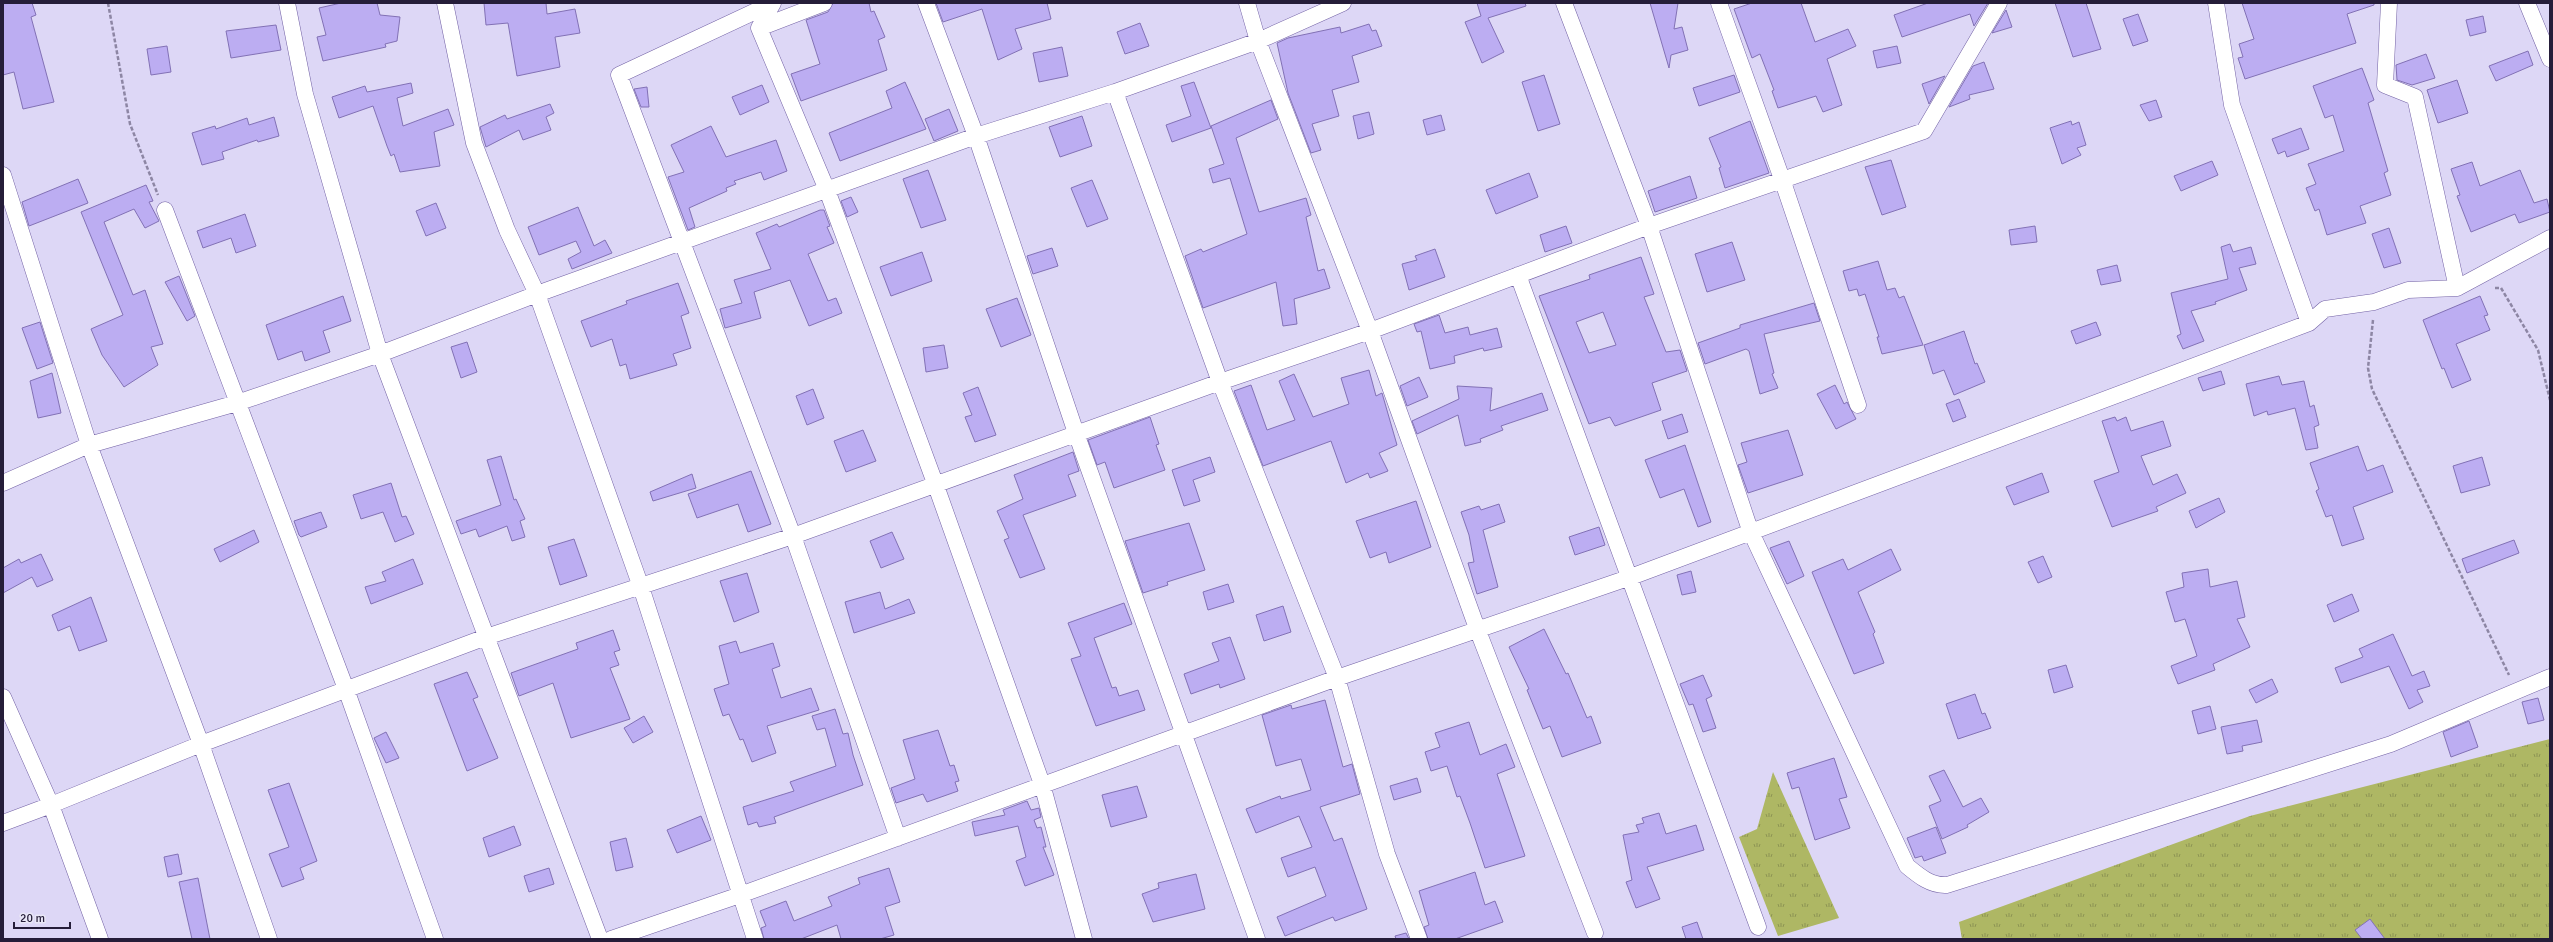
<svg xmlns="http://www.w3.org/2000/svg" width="2553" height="942" viewBox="0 0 2553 942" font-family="Signika,sans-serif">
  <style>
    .grass { fill: url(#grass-tufts) }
    .building { fill: #bcadf2; stroke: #8271b5; fill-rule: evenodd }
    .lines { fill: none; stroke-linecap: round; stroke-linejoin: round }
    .street-casing { stroke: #7362a5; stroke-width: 17 }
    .path { stroke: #8d86a4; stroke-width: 2.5; stroke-dasharray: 4 2; stroke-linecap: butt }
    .street { stroke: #fff; stroke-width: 16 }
  </style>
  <defs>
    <pattern id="grass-tufts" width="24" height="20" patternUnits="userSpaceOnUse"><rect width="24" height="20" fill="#aeb764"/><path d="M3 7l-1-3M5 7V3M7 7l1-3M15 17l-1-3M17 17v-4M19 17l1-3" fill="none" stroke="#8d9453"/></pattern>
  </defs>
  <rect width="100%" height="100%" fill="#ddd7f6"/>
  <path class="grass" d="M2550,739V939H1962L1959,922L2250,816Z
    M1773,772L1839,918L1778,936L1739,837L1757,829Z"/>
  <path class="building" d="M3,3H32L36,15L31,17L54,102L23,109L14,72L3,75Z
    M341,3H377L380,15L400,17L397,41L385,44L386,47L323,61L317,37L326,35L319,8Z
    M484,3H546L547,14L575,9L580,33L555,37L560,67L517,76L508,23L486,25Z
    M833,3H869L871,12L874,11L885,37L878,40L887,70L801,101L791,74L820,64L806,20L828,12Z
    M936,3H1047L1051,19L1015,29L1022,49L998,60L982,9L943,22Z
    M1477,3H1525L1526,6L1488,18L1504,52L1482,63L1465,22L1481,16Z
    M1650,3H1678L1674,29L1682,27L1688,50L1671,55L1669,68Z
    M1752,3H1801L1815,42L1848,29L1856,46L1827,59L1842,105L1823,112L1816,96L1778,108L1772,91L1774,90L1760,54L1752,58L1734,9Z
    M1928,3H1988L1974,26L1970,14L1902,37L1894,15Z
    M2055,3H2086L2101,49L2073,57Z
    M2242,3H2374V5L2347,14L2356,43L2245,79L2238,58L2243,57L2239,44L2254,39Z
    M2006,10L2012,27L1992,33Z
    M2138,14L2148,41L2133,46L2123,19Z
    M2483,16L2486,32L2470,36L2466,20Z
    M1140,23L1149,46L1125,54L1117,32Z
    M1369,24L1372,31L1376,30L1382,46L1352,56L1359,82L1332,90L1339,116L1312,124L1321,150L1311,153L1288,93L1277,43L1288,38L1340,27L1341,33Z
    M276,25L281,50L231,58L226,31Z
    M167,46L171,72L151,75L147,49Z
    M1897,46L1901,63L1877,68L1873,51Z
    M1062,47L1068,76L1039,82L1033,53Z
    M2528,51L2533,65L2496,81L2489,66Z
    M2426,54L2435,78L2412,85L2397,80L2396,65Z
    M1984,62L1994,89L1969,95L1970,99L1949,107L1973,66Z
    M2362,68L2374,100L2368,103L2388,171L2384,173L2391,195L2360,206L2366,223L2327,235L2319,209L2315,211L2306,188L2316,184L2308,164L2344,151L2333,115L2325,118L2313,86Z
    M1544,75L1560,124L1538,131L1522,82Z
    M1734,75L1740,92L1699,106L1693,88Z
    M1945,76L1929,104L1922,84Z
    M2457,80L2468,113L2438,123L2427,90Z
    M905,82L926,129L840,161L829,133L892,108L886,91Z
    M1194,82L1211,128L1172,142L1166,125L1191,116L1181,86Z
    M411,83L413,93L397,98L403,126L448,109L454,125L434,132L440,166L400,172L394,154L391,156L387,146L373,106L339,118L332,97L365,86L367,92Z
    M762,85L769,102L740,115L732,97Z
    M647,87L649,107H641L634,89Z
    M1271,100L1278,119L1236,138L1259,212L1306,198L1311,215L1306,217L1318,271L1324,269L1330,288L1294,299L1297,324L1283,326L1276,282L1203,308L1185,256L1201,249L1203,252L1247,234L1230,178L1213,183L1209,169L1224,164L1211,126Z
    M2156,100L2162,117L2149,121L2140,105Z
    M550,104L554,113L546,117L551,130L523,140L519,130L486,147L480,127L505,115L507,119Z
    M949,109L958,131L934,141L925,119Z
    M1369,112L1374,134L1358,139L1353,116Z
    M1441,115L1445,130L1427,135L1423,120Z
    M1082,116L1092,146L1060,157L1049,127Z
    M274,117L279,136L258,142L257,140L222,152L224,159L202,165L192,133L215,126L216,129L247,118L249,125Z
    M1750,121L1769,173L1725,188L1719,168L1721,167L1709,138Z
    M2071,121L2072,125L2079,122L2086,145L2077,148L2081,155L2062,164L2050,128Z
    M711,126L726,157L776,140L787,171L764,180L761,172L734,181L736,184L726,188L727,191L689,208L695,227L688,230L668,177L684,172L671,145Z
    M2301,128L2309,149L2287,157L2285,151L2278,154L2272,139Z
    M1891,160L1906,207L1882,215L1865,167Z
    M2212,161L2218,175L2181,191L2174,176Z
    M2472,162L2480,186L2520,170L2534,203L2547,199L2550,212L2519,223L2515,214L2471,232L2457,196L2460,195L2451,169Z
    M928,170L946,220L921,228L903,179Z
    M1529,173L1538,197L1496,214L1486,190Z
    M1690,176L1697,198L1655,212L1648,191Z
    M78,179L88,203L29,226L22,202Z
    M1092,180L1108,219L1087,227L1071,188Z
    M146,185L153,201L149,202L159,221L145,228L134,209L104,222L133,295L145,290L163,344L151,347L158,365L124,387L102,355L91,329L123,315L81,212Z
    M851,197L858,212L847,217L841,201Z
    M436,203L446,228L426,236L416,211Z
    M578,207L594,246L605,240L612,253L572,269L568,259L581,252L576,241L539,255L528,227Z
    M820,210H824L830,226L827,227L834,243L808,254L828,301L836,298L842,313L809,326L790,280L754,292L761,318L725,328L720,309L742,303L734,280L771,269L756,233L777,224L779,227Z
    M245,214L256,246L236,253L231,238L203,248L197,231Z
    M1566,226L1572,243L1545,252L1540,235Z
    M2035,226L2037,242L2011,245L2009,230Z
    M2389,228L2401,263L2384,268L2372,234Z
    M1732,242L1745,280L1707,292L1695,254Z
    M2230,244L2233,252L2251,247L2256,264L2239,268L2247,290L2215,302L2216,304L2191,311L2204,341L2183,349L2177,336L2181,334L2171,293L2228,279L2221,247Z
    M1052,248L1058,266L1033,274L1027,256Z
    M1435,249L1445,277L1409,290L1402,264L1417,260L1415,256Z
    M922,252L932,281L891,296L880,267Z
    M1641,257L1654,294L1644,297L1666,352L1680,350L1687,371L1652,383L1661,410L1615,426L1610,417L1589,424L1539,296L1590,279L1589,275ZM1603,312L1616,345L1589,353L1576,322Z
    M1878,261L1887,290L1895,288L1899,298L1904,296L1923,345L1882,354L1877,337H1879L1865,294L1859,296L1857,289L1849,291L1843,271Z
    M2117,265L2121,281L2101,285L2097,270Z
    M179,276L195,316L187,321L165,282Z
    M678,283L689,313L681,316L691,348L673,354L677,365L630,379L626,364L620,366L612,339L591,347L581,321L627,304L626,301Z
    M343,296L351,321L323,331L330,352L305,361L302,351L278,360L266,325Z
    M2480,296L2488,315L2484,316L2490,330L2456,344L2471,380L2452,388L2444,368L2442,369L2423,320Z
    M1017,298L1031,335L1001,347L986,309Z
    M1814,303L1820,321L1764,334L1774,373L1772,374L1778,388L1760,394L1749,351L1746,349L1705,364L1698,343L1740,328V325Z
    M1439,315L1445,333L1468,327L1470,335L1497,328L1502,347L1484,351L1483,348L1454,356L1455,363L1430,369L1421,331L1417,332L1414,324Z
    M40,322L53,363L37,369L22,328Z
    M2096,322L2101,335L2076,344L2071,331Z
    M1964,331L1975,364L1977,363L1985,382L1954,395L1944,370L1933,374L1924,345Z
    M467,342L477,372L461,378L451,347Z
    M944,345L948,368L926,372L923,348Z
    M1369,370L1376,396L1382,393L1397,445L1379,453L1388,471L1370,478L1368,473L1346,483L1331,441L1263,466L1234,391L1251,385L1267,430L1295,420L1279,381L1294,374L1313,417L1349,404L1341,378Z
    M2221,371L2225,384L2203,391L2198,378Z
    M52,373L61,413L38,418L30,381Z
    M2279,376L2282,385L2304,381L2310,407L2314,405L2319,425L2314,427L2318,448L2306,450L2295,408L2268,415L2267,411L2254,416L2246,384Z
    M1419,377L1428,397L1407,406L1400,386Z
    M1835,385L1844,404L1847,402L1856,419L1836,429L1817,394Z
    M1457,386L1492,388L1490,411L1542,393L1548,410L1501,426L1503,430L1480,439L1481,442L1465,446L1458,415L1417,434L1412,421L1459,399Z
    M978,387L996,435L975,442L965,417L972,415L963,393Z
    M813,389L824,418L807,425L796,396Z
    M1959,399L1966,417L1953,422L1946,404Z
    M1682,414L1688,432L1668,439L1662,421Z
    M1150,417L1159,444L1156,445L1165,470L1114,488L1105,462L1097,465L1088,440Z
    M2115,417L2117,421L2126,417L2131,431L2163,421L2171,446L2141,456L2153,485L2177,474L2186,493L2156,507L2158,511L2112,527L2094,481L2119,472L2102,421Z
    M863,430L876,461L846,472L834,441Z
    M1788,430L1803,475L1748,493L1738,465L1747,462L1741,443Z
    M1685,445L1711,522L1698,527L1684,489L1660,498L1645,460Z
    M2358,446L2367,471L2383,465L2393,492L2353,507L2364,539L2342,546L2332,515L2326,517L2316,491L2319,489L2310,463Z
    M1073,452L1079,471L1068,475L1076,496L1023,515L1045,569L1020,578L1004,540L1009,538L997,511L1023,499L1014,475Z
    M501,456L514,500L516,499L525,519L520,521L525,537L512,541L507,526L479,537L476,529L461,534L456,521L501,505L487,460Z
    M1210,457L1215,472L1193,480L1200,501L1184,506L1172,470Z
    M2482,457L2490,485L2461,493L2453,466Z
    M751,471L771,524L748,532L738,504L697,518L688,494Z
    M2042,473L2049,492L2014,505L2006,487Z
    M692,474L696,488L653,501L650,492Z
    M391,483L402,517L406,516L414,534L395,542L383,512L361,519L353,495Z
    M2219,498L2225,512L2196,528L2189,511Z
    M1416,501L1431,547L1389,563L1386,552L1370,558L1356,521Z
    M1499,504L1505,522L1483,530L1498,587L1477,594L1468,563L1474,562L1469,535L1461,512L1479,506L1481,510Z
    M321,512L327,527L301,537L299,535L294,521Z
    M1189,523L1205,570L1167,582L1168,585L1143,593L1125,541Z
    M1599,527L1605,545L1575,555L1569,537Z
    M254,530L259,542L220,562L214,549Z
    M892,532L904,559L881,568L870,541Z
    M574,539L587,576L560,585L548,547Z
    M2514,540L2519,553L2467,573L2462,559Z
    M1789,541L1804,576L1787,584L1770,548Z
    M1891,549L1901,570L1858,592L1875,632L1873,634L1884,663L1854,674L1812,572L1843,559L1848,570Z
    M41,554L53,580L37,587L32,577L3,593V568L19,559L21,563Z
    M2043,556L2052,577L2038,583L2028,562Z
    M413,559L423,584L371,604L365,587L386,581L382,572Z
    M2208,569L2210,587L2237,581L2245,617L2237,619L2250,647L2213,664L2215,670L2178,684L2171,666L2197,656L2185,619L2175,622L2166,592L2184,587L2182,573Z
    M1691,571L1696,592L1682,595L1677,575Z
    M747,573L759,612L734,622L720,581Z
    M1228,584L1234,602L1208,610L1203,592Z
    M880,592L885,609L909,599L915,613L854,633L845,602Z
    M2352,594L2359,611L2334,622L2327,605Z
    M91,597L107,641L79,651L70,626L58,631L52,615Z
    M1124,603L1132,624L1094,638L1112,688L1116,687L1119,696L1138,690L1145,710L1096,726L1071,659L1081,656L1068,623Z
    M1283,606L1291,632L1264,641L1256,615Z
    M1544,629L1566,674L1568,673L1587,718L1591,716L1601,743L1562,757L1550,726L1543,729L1527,690L1529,689L1509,647Z
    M613,630L620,650L614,652L619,665L610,668L630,719L571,738L553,683L519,696L511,673L578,649L576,643Z
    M2393,634L2412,676L2424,671L2430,686L2417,690L2423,702L2409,709L2389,666L2341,683L2335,668L2363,657L2359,649Z
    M1230,637L1245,679L1220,688L1219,684L1191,694L1184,674L1219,661L1212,643Z
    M736,641L740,653L773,643L780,666L772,669L781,698L811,688L819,710L767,726L776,753L752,762L743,739L740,740L729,714L723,716L714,689L729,684L719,646Z
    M2066,665L2073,687L2054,693L2048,670Z
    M467,672L478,697L473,699L498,758L467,771L434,684Z
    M1703,675L1712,696L1706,699L1716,728L1703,732L1693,704L1689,705L1680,684Z
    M2272,679L2278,692L2256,703L2249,690Z
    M1975,694L1982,714L1985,713L1991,728L1958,739L1946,704Z
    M2538,698L2544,720L2528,724L2522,702Z
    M1325,700L1343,767L1352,764L1360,794L1320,807L1334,841L1342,838L1367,909L1335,921L1333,917L1285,936L1277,917L1326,896L1315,867L1288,877L1281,858L1312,847L1299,816L1256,833L1246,809L1280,796L1281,799L1311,790L1301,759L1276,766L1262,715L1291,705L1292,709Z
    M2210,706L2216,729L2198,734L2192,711Z
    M835,709L843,734L848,733L853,755L863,785L774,817L776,823L759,827L757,822L748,825L743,807L794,791L790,782L836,766L825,728L817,730L812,716Z
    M644,716L653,732L633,743L624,728Z
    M2257,720L2262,742L2242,746L2243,751L2227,754L2221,727Z
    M2469,721L2478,747L2451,757L2443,732Z
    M1469,722L1480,755L1506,744L1515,767L1497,774L1525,856L1485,868L1470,823L1460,796L1457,797L1447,766L1431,771L1425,752L1440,747L1435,733Z
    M938,730L950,766L954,765L959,781L955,782L958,791L927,802L923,794L896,803L891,788L915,779L903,740Z
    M386,732L399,758L386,763L374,738Z
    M1834,758L1847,797L1839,799L1850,828L1815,840L1799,787L1792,789L1787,773Z
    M1944,770L1963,807L1981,798L1989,812L1967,825L1968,827L1942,839L1929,806L1941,801L1929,776Z
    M1417,778L1421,792L1394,800L1390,786Z
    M289,783L317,861L300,868L304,879L282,887L269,854L289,847L268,790Z
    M1137,786L1147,817L1111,827L1102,795Z
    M1027,801L1031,810L1039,808L1041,817L1034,820L1037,828L1041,827L1046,847H1043L1054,875L1025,886L1016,861L1026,857L1018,826L975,836L972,822L1005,815L1003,810Z
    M1659,813L1666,834L1696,825L1704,850L1647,867L1660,899L1636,908L1626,882L1632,880L1623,835L1639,832L1636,825L1644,823L1642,818Z
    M701,816L711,840L677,853L667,830Z
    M514,826L521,845L489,857L483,838Z
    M1936,827L1946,853L1924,861L1922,856L1915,858L1907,838Z
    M626,838L633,867L616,871L610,842Z
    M178,854L182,874L168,877L164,857Z
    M549,868L554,884L529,892L524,876Z
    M889,868L900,902L885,907L894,935L880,939H841L837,925L801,939H764L761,928L766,926L760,911L786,901L794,921L832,906L828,897L860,884L858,878Z
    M1475,872L1485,905L1495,901L1503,922L1455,939H1428L1424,927L1429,925L1419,891Z
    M1196,874L1205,909L1153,922L1142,894L1159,888L1158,883Z
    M198,878L210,939H192L179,882Z
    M2370,919L2385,939H2362L2355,930Z
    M1697,922L1703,939H1686L1682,927Z
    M1406,933L1409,939H1396L1395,936Z"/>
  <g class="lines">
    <g class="street-casing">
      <path id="street" d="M287,3L305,94L380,354L600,939
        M445,3L474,143L507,230L537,294L641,587L755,939
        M773,3L759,28L827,190L935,483L1042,784L1084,939
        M773,3L619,75L793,536L898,838
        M926,3L976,136L1076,433L1257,939
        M1247,3L1258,41L1370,331L1478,631L1595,933
        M1564,3L1649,226L1750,530L1907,866C1919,876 1931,886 1947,885L2391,744L2550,677
        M1719,3L1782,179L1858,405
        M2216,3L2232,105L2309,323
        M2389,3L2385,85L2415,97L2457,288
        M2527,3L2550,59
        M759,28L824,3
        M1115,92L1220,382L1337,678L1387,854L1419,939
        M3,175L89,445L201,744L269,939
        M165,210L346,689L435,939
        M1518,275L1758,927
        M3,483L89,445L237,403L380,354L537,294L976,136L1115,92L1258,41L1343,3
        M3,697L51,805L201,744L486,637L793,536L1220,382L1370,331L1649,226L1924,131L1999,3
        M3,823L51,805L100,939
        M611,939L740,895L1337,678L1628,578L2309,323L2325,309L2374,302L2408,290L2457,288L2550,238"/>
    </g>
    <path class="path" d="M108,3L130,124L158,195
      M2495,288H2501L2538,350L2550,400
      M2373,320L2368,368L2372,389L2509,675"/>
    <use href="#street" class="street"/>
  </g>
  <rect width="2553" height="942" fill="none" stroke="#251d39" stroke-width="8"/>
  <path d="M14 922v6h56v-6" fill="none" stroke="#251d39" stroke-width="2"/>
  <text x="20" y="922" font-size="12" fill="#251d39" stroke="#e9e7f6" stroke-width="3" paint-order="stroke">20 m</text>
</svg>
